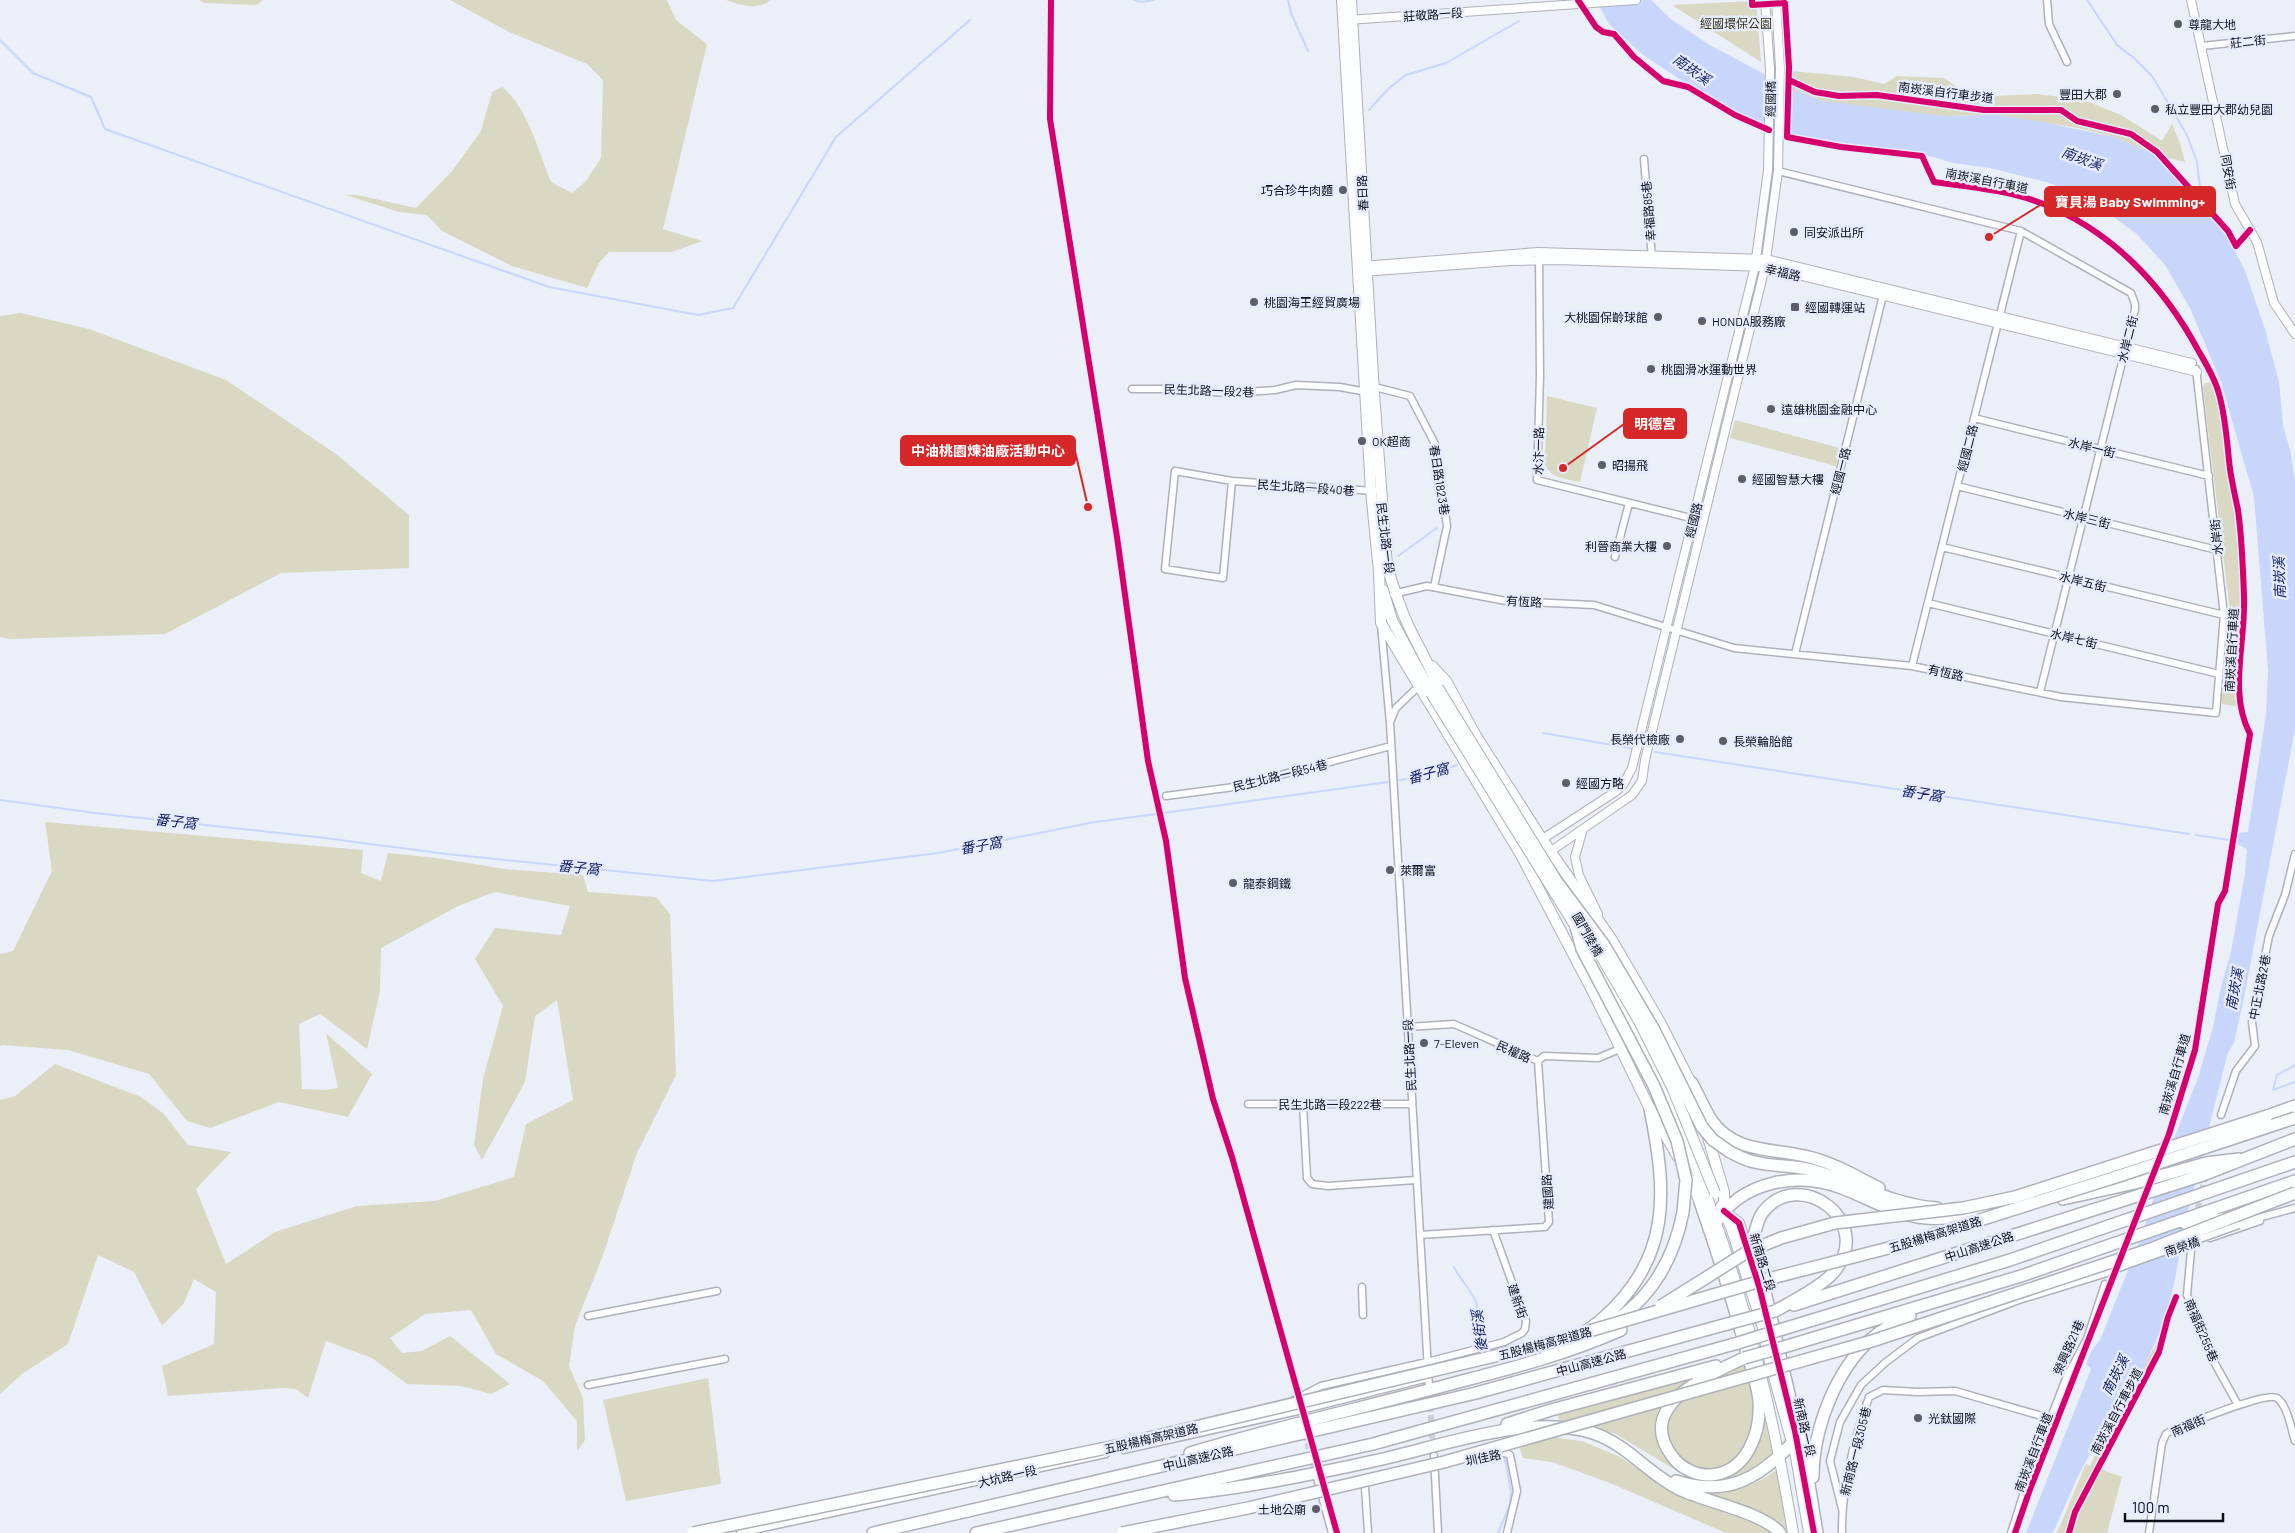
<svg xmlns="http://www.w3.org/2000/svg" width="2295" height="1533" viewBox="0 0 2295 1533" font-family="Barlow,'Noto Sans TC',sans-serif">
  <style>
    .green { fill: #d9d8c3 }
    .water { fill: #c9d6fc }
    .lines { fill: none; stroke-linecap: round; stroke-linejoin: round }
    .stream { stroke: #c9d6fc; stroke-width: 2 }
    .minor-tunnel { stroke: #caced7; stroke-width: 6; stroke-dasharray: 6 3; stroke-linecap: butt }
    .minor-casing { stroke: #aeb1ba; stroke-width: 9 }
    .tertiary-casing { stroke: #aeb1ba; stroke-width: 10 }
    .primary-casing { stroke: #aeb1ba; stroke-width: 12 }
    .motorway-casing { stroke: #aeb1ba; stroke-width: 14 }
    .minor { stroke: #fcfdfe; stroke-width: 6 }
    .tertiary { stroke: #fcfdfe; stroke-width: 8 }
    .primary { stroke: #fcfdfe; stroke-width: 10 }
    .motorway { stroke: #fcfdfe; stroke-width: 11 }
    .minor-bridge-casing { stroke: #aeb1ba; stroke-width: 9; stroke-linecap: butt }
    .primary-bridge-casing { stroke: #aeb1ba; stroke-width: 12; stroke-linecap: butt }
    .motorway-bridge-casing { stroke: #aeb1ba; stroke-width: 14; stroke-linecap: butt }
    .minor-bridge { stroke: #fcfdfe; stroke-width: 6 }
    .primary-bridge { stroke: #fcfdfe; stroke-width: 10 }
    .motorway-bridge { stroke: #fcfdfe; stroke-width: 11 }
    .cycleway-casing { stroke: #e6ecfd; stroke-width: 9 }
    .cycleway { stroke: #d6006c; stroke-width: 6 }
    .poi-dot { fill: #5b5e67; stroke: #e6ecfd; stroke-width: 2 }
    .labels { text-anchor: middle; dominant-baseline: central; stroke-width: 5; stroke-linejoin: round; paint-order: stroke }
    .street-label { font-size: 12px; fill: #0d1019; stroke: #e6ecfd }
    .park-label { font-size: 12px; fill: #393516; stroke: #e6ecfd }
    .poi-label { font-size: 12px; fill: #0d1019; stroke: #e6ecfd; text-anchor: start }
    .water-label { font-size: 14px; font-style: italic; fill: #142165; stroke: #e6ecfd }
    .leader { fill: none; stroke: #d62828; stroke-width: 2 }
    .callout-dot { fill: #d62828; stroke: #e6ecfd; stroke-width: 2 }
    .callout { fill: #d62828; stroke: #d62828; stroke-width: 2 }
    .callout-label { font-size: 14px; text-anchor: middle; font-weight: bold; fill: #fff }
  </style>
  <rect width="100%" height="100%" fill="#ebeff8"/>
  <path class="green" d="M199,0H263L256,5L204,3Z
    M450,0H667L676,20L707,44L663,229L702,241L672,252H609L599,263L587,288L512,266L442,231L427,215L399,212L346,195H357L416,208L453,170L481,131L492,92L502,87C527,106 539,153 551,182L572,193L586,181L601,158L603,80L587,64L507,31Z
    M726,0H771C757,11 741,5 726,0Z
    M1756,1L1761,62L1672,5Z
    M1792,71L1854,77L1884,84L1897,76L1944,78L1972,97L2037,94L2068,98L2089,102L2121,115L2162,141L2172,124L2180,143L2185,162L2156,155L2114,137L2078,128L1996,115L1945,116L1837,104L1822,101L1791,88Z
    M21,313L89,329L226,380L336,454L409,515V568L281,573L165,634L9,639L0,637V316Z
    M2213,382L2217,394L2228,474L2235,508L2240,552L2242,607L2237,700L2240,707L2222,704L2221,700L2230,611L2203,388L2205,383Z
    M1547,396L1597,408L1580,482C1567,479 1549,478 1545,464Z
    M1735,420L1840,448L1836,466L1730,438Z
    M45,822L363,850L361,873L381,881L388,853L437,858L505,869L583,875L588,892L656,897L670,914L676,1075L637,1153L603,1255L575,1326L569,1366L583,1398L585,1440L577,1451V1421L543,1381L496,1354L471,1310L425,1314L390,1338L402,1353L422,1351L450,1336L510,1384L491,1394L461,1386L407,1384L372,1358L326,1341L308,1398L296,1389L283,1388L168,1396L162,1366L214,1344L216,1292L194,1279L184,1303L162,1326L134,1272L98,1255L68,1344L22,1374L0,1394V1100L15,1096L55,1064L141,1097L164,1114L188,1145L231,1152L196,1189L226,1264L275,1232L357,1206L435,1201L514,1177L526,1124L573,1100L557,1000L535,1016L525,1082L482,1160L474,1145L483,1079L503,1006L475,959L495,928L561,935L570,906L495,892L458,906L381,948L380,991L367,1049L320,1014L299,1024L302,1089L324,1090L338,1088L326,1033L372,1074L348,1117L279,1102L210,1128L187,1121L149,1074L68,1050L3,1045L0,1046V954L13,951L52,871Z
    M2161,1340L2103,1470L2122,1477L2107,1533H2057L2086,1464L2090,1466L2099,1446L2156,1344Z
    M1748,1364C1753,1390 1757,1417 1748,1443C1733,1486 1662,1472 1668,1426C1669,1419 1670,1410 1675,1405C1693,1386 1724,1373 1748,1364Z
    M1697,1375C1678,1388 1666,1398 1659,1420L1684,1473V1475L1614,1433L1574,1422L1559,1420L1558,1414Z
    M708,1378L721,1484L626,1501L603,1400Z
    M1763,1414L1765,1415L1773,1456C1755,1470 1739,1477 1717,1481L1715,1479C1751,1469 1759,1449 1763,1414Z
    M1550,1437L1582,1441L1620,1457L1671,1490L1737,1513L1776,1533H1726L1610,1483L1552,1462L1523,1458L1519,1447Z
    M1777,1470L1789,1533L1707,1495L1708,1493C1735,1493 1755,1485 1777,1470Z"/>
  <path class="water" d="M1596,0H1651L1671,19L1708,44L1791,88L1822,101L1945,116L1996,115L2043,122L2114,137L2156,155L2226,235L2244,268L2265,329L2279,382L2283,425L2290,450L2295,480V729L2243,1003L2234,1043L2228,1053L2217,1096L2185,1223L2175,1279L2165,1321L2131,1395L2120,1398L2078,1476L2053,1533H2026L2091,1369L2086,1364L2092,1350L2100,1340L2140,1240L2170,1149L2199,1075L2213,1027L2221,987L2231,952L2245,873L2247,849L2235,843L2239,833L2248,832L2266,715L2268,670L2254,497L2221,382L2190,308L2165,265L2137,234L2100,207L2050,183L1990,168L1953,163L1922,154L1889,152L1788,134L1737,112L1690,86L1643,55L1609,24Z"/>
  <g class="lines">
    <path class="stream" d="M1134,0L1142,2L1154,0
      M1288,0L1291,13L1308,51
      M2087,0L2117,45L2135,59L2152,76L2187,135L2197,162L2200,187L2198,206
      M0,40L33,73L91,97L105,129L549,287L698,315L733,308L836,137L970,20
      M1369,110L1389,88L1406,75L1446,63L1519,21
      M1398,556L1437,528
      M1543,733L1635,749
      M1655,752L2189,834
      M1399,780L1426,776L1457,765
      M0,800L95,813L317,837L447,854L713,881L938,853L1095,822L1156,814
      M1164,813L1388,782
      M2196,835L2229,840
      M2295,1065L2277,1075L2273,1090L2295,1082
      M1454,1267C1459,1278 1471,1290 1475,1300C1482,1316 1479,1338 1479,1355
      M1498,1533L1510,1504L1511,1491L1504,1455"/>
    <path class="minor-tunnel" d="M2196,1217L2206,1173
      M1429,1388L1433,1448
      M1300,1417L1316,1474"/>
    <g class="minor-casing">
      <path id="minor" d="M2047,0L2049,24L2067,62
        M2202,46L2295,36
        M1644,159L1652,259
        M1778,171L2021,231L2131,293L2135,304V310L2040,692
        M1539,256L1540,376L1537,480L1703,521
        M1371,386L1410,396L1435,444L1447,526L1434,587
        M1132,389H1162L1229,393L1275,390L1296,385L1340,387L1367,392
        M1974,418L2209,476
        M1232,481L1223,578L1165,569L1175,471L1232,481L1374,491
        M1957,486L2217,550
        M1942,547L2224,615
        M1615,557L1629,503
        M1393,594L1427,586L1506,601L1594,605L1734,648L1912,666L2061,697L2216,713L2224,615L2196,369
        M1928,603L2219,674
        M1381,625L1390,723L1429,1387
        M1795,654L1884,291
        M1912,666L2021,231
        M1390,722L1396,708L1421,684
        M1166,796L1234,787L1391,746
        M1408,1027L1454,1024L1538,1061
        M1538,1061L1544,1056L1598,1058L1620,1049
        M1248,1104H1412
        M1303,1104L1307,1178L1312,1184L1328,1186L1416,1180
        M2221,1115L2236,1071L2255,1046L2252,1022L2269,936L2285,895L2295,854
        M2232,1225L2295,1208
        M1420,1235L1545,1227L1549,1222L1538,1061
        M2210,1238L2260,1221
        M2192,1239L2187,1295L2201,1323L2213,1360L2238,1405
        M1362,1287L1363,1315
        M588,1316L717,1291
        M588,1385L725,1359
        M1294,1400L1321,1386L1427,1362L1504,1342L1522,1333L1525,1329L1526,1321L1493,1230
        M1123,1450L1298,1411L1428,1378
        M1434,1456L1438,1533
        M1476,1458C1486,1456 1501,1449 1510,1455L1517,1491L1507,1533
        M1317,1478L1332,1533
        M1365,1487L1368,1533
        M1842,1509L1830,1461L1840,1422L1861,1385L1886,1362L1918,1338L2019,1300L2104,1274L2124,1266
        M740,1533L1106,1454
        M1842,1533C1841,1487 1854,1440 1869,1397L1883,1390L1918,1392L1955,1391L2052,1419
        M2011,1533L2034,1461L2067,1376L2087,1339L2105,1284
        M2149,1533L2162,1443L2166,1434L2174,1429C2189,1424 2267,1391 2277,1398C2288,1406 2291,1429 2295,1441"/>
    </g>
    <g class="tertiary-casing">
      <path id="tertiary" d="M2191,0L2235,204L2257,242L2274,303L2295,334
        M1348,20L1636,0
        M1362,266L1538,252L1766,259L2192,363
        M1363,272L1510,261L1557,260L1765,267L2197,372
        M1583,829L1575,857L1579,875L1598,914
        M1538,842L1615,792L1623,785L1632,768L1755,266L1768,170L1770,69L1765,0
        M1551,851L1632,795L1642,781L1645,760L1765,267L1778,171L1780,68L1776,0"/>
    </g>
    <g class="primary-casing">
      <path id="primary" d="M1342,0L1371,491L1379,572L1381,623L1521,855L1594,994L1650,1109L1678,1157
        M1351,0L1374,393L1387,566C1393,586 1399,605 1408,625C1418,646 1430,665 1438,688
        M1383,590L1392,620L1431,693
        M1432,666L1446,681L1476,736L1542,839L1612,940L1661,1024L1694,1089
        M1580,935C1693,1116 1759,1324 1793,1533
        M1707,1134L1724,1192V1211
        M1686,1172L1700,1202L1716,1222
        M1721,1206L1731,1227L1763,1328L1767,1351L1796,1457L1809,1533
        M1726,1213L1739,1223L1759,1287"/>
    </g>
    <g class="motorway-casing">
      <path id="motorway" d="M1692,1083C1699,1096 1704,1109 1712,1121C1735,1154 1775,1148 1809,1157C1834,1163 1857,1177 1879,1188
        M2267,1116L2295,1106
        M1730,1152C1738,1156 1747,1161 1755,1162C1774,1167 1794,1165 1812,1170C1855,1182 1892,1205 1937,1208
        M2063,1199L2135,1183L2206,1163L2239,1159
        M1700,1202C1716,1248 1731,1295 1744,1342C1749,1361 1757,1381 1759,1401C1761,1433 1747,1472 1711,1475C1697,1476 1680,1468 1672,1456C1634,1405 1709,1375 1744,1358
        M1716,1222C1743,1181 1798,1171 1842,1188C1866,1197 1888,1211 1913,1216C1940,1223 1973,1214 2000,1210
        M2186,1224L2222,1219
        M1794,1305L2203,1175L2295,1139
        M1775,1311C1790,1303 1823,1285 1833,1273C1877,1223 1800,1165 1763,1212C1757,1220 1755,1232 1753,1241L1806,1466L1817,1533
        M1612,1323C1652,1297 1674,1259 1683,1212
        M1783,1329L2010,1260L2295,1162
        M1787,1346L2021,1276L2295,1181
        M1546,1355C1564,1343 1585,1334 1601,1320C1672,1259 1667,1192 1650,1109
        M1507,1424L1551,1410L1716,1366
        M1190,1453C1280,1426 1371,1406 1462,1381C1516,1367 1569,1353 1621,1330
        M1813,1477C1813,1430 1835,1371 1871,1339C1882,1329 1896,1322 1910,1316
        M1676,1481C1726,1497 1759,1479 1792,1443
        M1174,1495C1242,1489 1311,1475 1378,1460C1442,1446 1529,1413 1593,1433C1627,1444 1649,1475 1681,1490C1707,1502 1764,1513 1780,1533
        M873,1533L1476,1393L1727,1324
        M976,1533L1373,1444L1738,1343"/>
    </g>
    <use href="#minor" class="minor"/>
    <use href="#tertiary" class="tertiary"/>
    <use href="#primary" class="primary"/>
    <use href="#motorway" class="motorway"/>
    <g class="minor-bridge-casing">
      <path id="minor-bridge" d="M2124,1266L2239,1225"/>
    </g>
    <g class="primary-bridge-casing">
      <path id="primary-bridge" d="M1438,688L1563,891
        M1431,693L1576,927
        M1578,917L1639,1021L1672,1087L1715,1193"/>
    </g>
    <g class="motorway-bridge-casing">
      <path id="motorway-bridge" d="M1560,886L1604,945L1654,1030L1702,1127L1713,1140L1730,1152
        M1576,927L1582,949L1654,1086L1677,1141L1686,1180L1683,1212
        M1661,1306L1747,1252L1781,1238L1835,1223L1963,1208L2015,1197L2267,1116
        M1727,1324L1775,1311
        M1738,1343L1783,1329
        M1744,1358L1787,1346
        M693,1533L1111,1447L1541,1345L1768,1279L1904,1244L2119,1176L2295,1118
        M1122,1533L1248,1508L1444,1462L1872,1341L2151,1249L2295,1193"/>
    </g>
    <use href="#minor-bridge" class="minor-bridge"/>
    <use href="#primary-bridge" class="primary-bridge"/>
    <use href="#motorway-bridge" class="motorway-bridge"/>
    <g class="cycleway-casing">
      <path id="cycleway" d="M1051,0L1050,119L1117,537L1148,761L1166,841L1185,978L1213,1099L1232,1157L1337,1533
        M1578,0L1596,27L1603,32L1614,34L1634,57L1663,81L1688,87L1735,115L1769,130
        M1752,0V5L1785,3L1789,67L1787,137L1841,147L1922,156L1934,182C1970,187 2007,190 2041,203C2111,230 2163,285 2198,350C2206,364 2215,378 2219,394C2226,418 2227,444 2230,469C2232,482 2235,496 2238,510C2242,538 2243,567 2244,596C2246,642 2228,692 2250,734L2225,891L2218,904L2195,1050L2169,1134L2029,1492L2015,1533
        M1789,80L1815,92L1839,96L1877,95L1984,110H2061L2077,121L2131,134L2157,152L2228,231L2236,246L2250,230
        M1724,1211L1739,1223L1759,1286L1795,1431L1814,1533
        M2069,1533L2075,1512L2159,1352L2168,1317L2176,1297"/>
    </g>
    <use href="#cycleway" class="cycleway"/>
  </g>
  <g class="poi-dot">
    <circle cx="2178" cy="24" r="5"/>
    <circle cx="2117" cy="94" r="5"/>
    <circle cx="2155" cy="109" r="5"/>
    <circle cx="1343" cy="190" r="5"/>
    <circle cx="1794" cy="232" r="5"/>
    <circle cx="1254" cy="302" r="5"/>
    <rect x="1790" y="302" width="10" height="10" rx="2.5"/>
    <circle cx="1658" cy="317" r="5"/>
    <circle cx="1702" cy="321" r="5"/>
    <circle cx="1651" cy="369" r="5"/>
    <circle cx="1771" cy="409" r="5"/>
    <circle cx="1362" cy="441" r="5"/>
    <circle cx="1602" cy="465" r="5"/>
    <circle cx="1742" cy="479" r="5"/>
    <circle cx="1667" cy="546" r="5"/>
    <circle cx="1680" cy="739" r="5"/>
    <circle cx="1723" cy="741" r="5"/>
    <circle cx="1566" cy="783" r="5"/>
    <circle cx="1390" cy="870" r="5"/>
    <circle cx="1233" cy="883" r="5"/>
    <circle cx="1424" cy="1043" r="5"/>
    <circle cx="1918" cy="1418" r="5"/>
    <circle cx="1316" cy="1509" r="5"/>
  </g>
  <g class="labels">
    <g class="street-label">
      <text transform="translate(1433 14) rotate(-4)">莊敬路一段</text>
      <text transform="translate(2248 41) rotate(-6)">莊二街</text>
      <text transform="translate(1946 92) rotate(7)">南崁溪自行車步道</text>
      <text transform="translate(1770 99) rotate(-89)">經國橋</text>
      <text transform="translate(2229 172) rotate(80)">同安街</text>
      <text transform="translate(1987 180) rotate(11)">南崁溪自行車道</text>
      <text transform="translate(1362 193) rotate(-93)">春日路</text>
      <text transform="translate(1648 211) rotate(-95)">幸福路85巷</text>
      <text transform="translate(1783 272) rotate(13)">幸福路</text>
      <text transform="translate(2127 339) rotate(-76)">水岸二街</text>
      <text transform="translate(1209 390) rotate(2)">民生北路一段2巷</text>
      <text transform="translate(2092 447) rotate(14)">水岸一街</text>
      <text transform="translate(1967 448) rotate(-76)">經國二路</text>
      <text transform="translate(1538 451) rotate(-89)">水汴一路</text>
      <text transform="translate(1840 471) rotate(-76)">經國一路</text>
      <text transform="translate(1440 480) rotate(81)">春日路1823巷</text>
      <text transform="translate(1306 487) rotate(4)">民生北路一段40巷</text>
      <text transform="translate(2087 518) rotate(14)">水岸三街</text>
      <text transform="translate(1693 520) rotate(-76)">經國路</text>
      <text transform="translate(2216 537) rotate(-96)">水岸街</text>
      <text transform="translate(1386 538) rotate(83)">民生北路一段</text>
      <text transform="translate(2083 581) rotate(14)">水岸五街</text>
      <text transform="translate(1524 601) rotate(3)">有恆路</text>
      <text transform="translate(2074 638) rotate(14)">水岸七街</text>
      <text transform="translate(2231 650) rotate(-87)">南崁溪自行車道</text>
      <text transform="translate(1946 672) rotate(12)">有恆路</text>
      <text transform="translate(1280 775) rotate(-14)">民生北路一段54巷</text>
      <text transform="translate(1588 934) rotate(60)">國門陸橋</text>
      <text transform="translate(2259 987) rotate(-79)">中正北路2巷</text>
      <text transform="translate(1514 1051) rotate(24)">民權路</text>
      <text transform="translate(1409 1055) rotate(-93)">民生北路一段</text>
      <text transform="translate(2174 1074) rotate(-74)">南崁溪自行車道</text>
      <text x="1330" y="1104">民生北路一段222巷</text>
      <text transform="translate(1547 1192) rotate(-94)">建國路</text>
      <text transform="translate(1935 1234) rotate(-17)">五股楊梅高架道路</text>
      <text transform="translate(1979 1246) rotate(-18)">中山高速公路</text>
      <text transform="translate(2182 1246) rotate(-19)">南榮橋</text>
      <text transform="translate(1763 1262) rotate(73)">新南路二段</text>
      <text transform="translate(1518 1301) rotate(71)">建新街</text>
      <text transform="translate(2202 1330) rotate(67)">南福街255巷</text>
      <text transform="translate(1545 1343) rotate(-15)">五股楊梅高架道路</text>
      <text transform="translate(2068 1347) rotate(-66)">榮興路21巷</text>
      <text transform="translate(1591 1362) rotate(-15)">中山高速公路</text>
      <text transform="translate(2116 1411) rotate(-62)">南崁溪自行車步道</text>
      <text transform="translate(2188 1425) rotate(-24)">南福街</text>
      <text transform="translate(1805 1427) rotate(77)">新南路一段</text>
      <text transform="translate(1151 1438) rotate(-13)">五股楊梅高架道路</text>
      <text transform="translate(1855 1451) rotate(-76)">新南路一段305巷</text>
      <text transform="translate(2033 1452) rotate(-69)">南崁溪自行車道</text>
      <text transform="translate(1483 1457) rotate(-12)">圳佳路</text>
      <text transform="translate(1198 1458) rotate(-13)">中山高速公路</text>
      <text transform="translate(1007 1476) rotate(-13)">大坑路一段</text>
    </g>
    <g class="park-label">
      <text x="1736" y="23">經國環保公園</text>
    </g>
    <g class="poi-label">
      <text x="2188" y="24">尊龍大地</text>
      <text x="2107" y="94" text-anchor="end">豐田大郡</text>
      <text x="2165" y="109">私立豐田大郡幼兒園</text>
      <text x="1333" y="190" text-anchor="end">巧合珍牛肉麵</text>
      <text x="1804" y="232">同安派出所</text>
      <text x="1264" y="302">桃園海王經貿廣場</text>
      <text x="1805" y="307">經國轉運站</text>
      <text x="1648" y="317" text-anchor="end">大桃園保齡球館</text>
      <text x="1712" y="321">HONDA服務廠</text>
      <text x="1661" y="369">桃園滑冰運動世界</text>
      <text x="1781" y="409">遠雄桃園金融中心</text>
      <text x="1372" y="441">OK超商</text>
      <text x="1612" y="465">昭揚飛</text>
      <text x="1752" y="479">經國智慧大樓</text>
      <text x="1657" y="546" text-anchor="end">利晉商業大樓</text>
      <text x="1670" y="739" text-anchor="end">長榮代檢廠</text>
      <text x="1733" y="741">長榮輪胎館</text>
      <text x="1576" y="783">經國方略</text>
      <text x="1400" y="870">萊爾富</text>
      <text x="1243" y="883">龍泰鋼鐵</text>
      <text x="1434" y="1043">7-Eleven</text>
      <text x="1928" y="1418">光鈦國際</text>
      <text x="1306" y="1509" text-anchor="end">土地公廟</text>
    </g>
    <g class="water-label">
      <text transform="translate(1692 69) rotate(35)">南崁溪</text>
      <text transform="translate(2082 158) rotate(20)">南崁溪</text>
      <text transform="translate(2279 578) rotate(-92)">南崁溪</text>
      <text transform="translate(1428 773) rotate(-15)">番子窩</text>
      <text transform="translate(1922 793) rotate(9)">番子窩</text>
      <text transform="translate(176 821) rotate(7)">番子窩</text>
      <text transform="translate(981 845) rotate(-10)">番子窩</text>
      <text transform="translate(579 867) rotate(6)">番子窩</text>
      <text transform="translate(2234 989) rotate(-80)">南崁溪</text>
      <text transform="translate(1479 1331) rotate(-97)">後街溪</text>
      <text transform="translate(2115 1375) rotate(-63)">南崁溪</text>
    </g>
  </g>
  <path class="leader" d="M1989 237L2045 202M1563 468L1624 424M1088 507L1075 451"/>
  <g class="callout-dot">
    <circle cx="1989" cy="237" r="5"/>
    <circle cx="1563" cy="468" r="5"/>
    <circle cx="1088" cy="507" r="5"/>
  </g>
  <g class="callout">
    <rect x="2045" y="187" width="170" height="29" rx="5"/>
    <rect x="1624" y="409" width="62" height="29" rx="5"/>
    <rect x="901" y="436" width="174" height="29" rx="5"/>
  </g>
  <g class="callout-label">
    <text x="2130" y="207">寶貝湯 Baby Swimming+</text>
    <text x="1655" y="429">明德宮</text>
    <text x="988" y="456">中油桃園煉油廠活動中心</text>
  </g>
  <path d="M2125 1513v8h98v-8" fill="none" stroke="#0d1019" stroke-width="2.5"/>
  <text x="2132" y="1513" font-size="15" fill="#0d1019" stroke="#e6ecfd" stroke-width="4" paint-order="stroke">100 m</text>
</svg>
